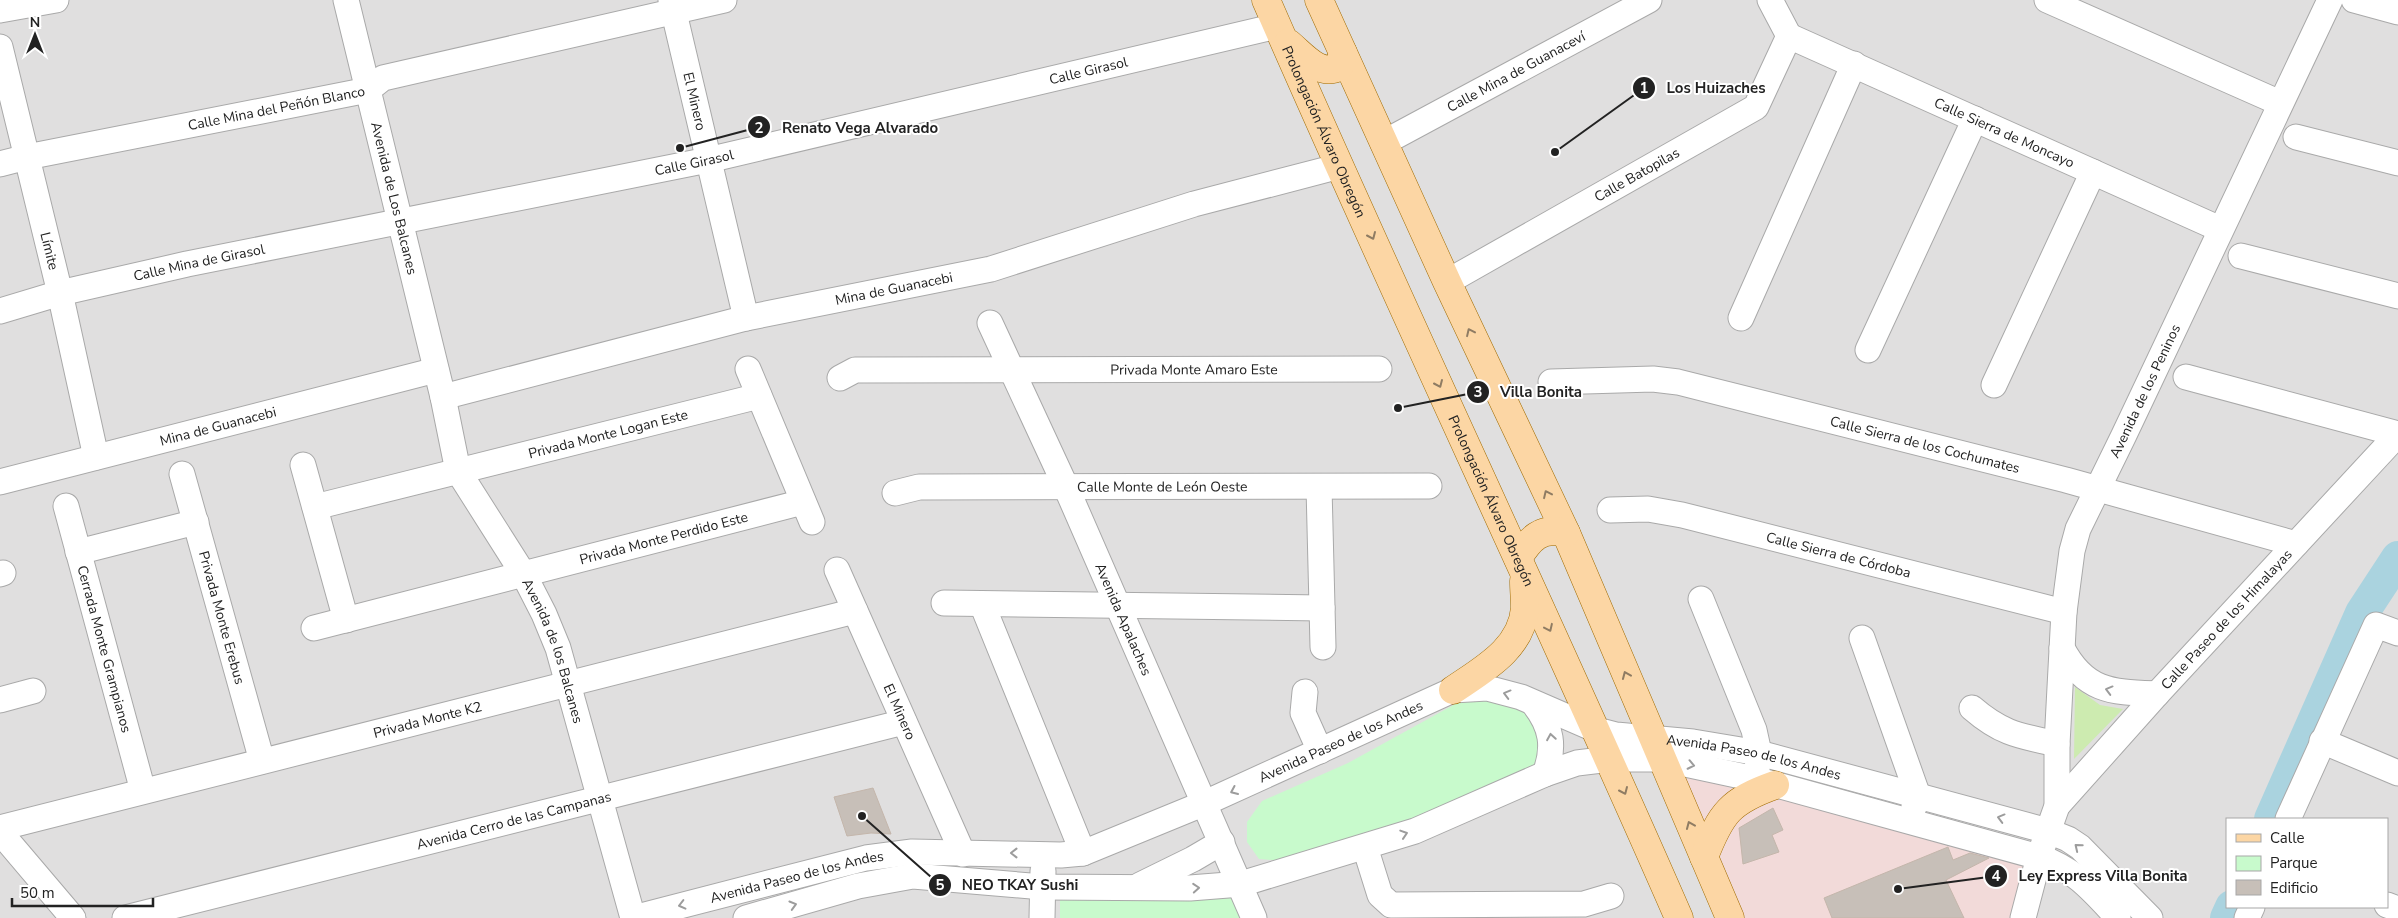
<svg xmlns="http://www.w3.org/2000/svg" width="2398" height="918" viewBox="0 0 2398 918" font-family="'Nunito Sans',sans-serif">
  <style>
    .residential { fill: #e0dfdf; fill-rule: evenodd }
    .commercial { fill: #f2dad9 }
    .grass { fill: #cdebb0 }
    .park { fill: #c8facc }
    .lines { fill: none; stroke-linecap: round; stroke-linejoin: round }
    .river { stroke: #aad3df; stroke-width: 34 }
    .building { fill: #c7bfb8; stroke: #c4b6ab }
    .minor-casing { stroke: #a9a9a9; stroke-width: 27 }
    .major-casing { stroke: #a06b00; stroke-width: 29 }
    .minor { stroke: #fff; stroke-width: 25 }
    .major { stroke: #fcd6a4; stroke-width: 28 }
    .oneway { stroke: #8f7c63 }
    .oneway2 { stroke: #9c9c9c }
    .labels { text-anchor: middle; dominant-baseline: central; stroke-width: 4; stroke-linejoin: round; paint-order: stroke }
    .street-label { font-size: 14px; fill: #222; stroke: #fff }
    .leader { fill: none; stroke: #222; stroke-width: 2 }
    .callout-dot { fill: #222; stroke: #fff; stroke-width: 2 }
    .mark-label { font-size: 15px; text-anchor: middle; font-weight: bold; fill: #fff }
    .callout-label { font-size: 15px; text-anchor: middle; font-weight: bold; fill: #222; stroke: #fff; stroke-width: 4; stroke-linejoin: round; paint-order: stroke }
  </style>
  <rect width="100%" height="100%" fill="#f2efe9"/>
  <path class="residential" d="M0,0H2398V918H0ZM2227,819H2387V907H2227Z"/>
  <path class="commercial" d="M1662,759L2039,857L2021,918H1732Z"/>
  <path class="grass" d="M2075,687L2100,705L2123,709L2074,759Z"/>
  <path class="park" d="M1498,699L1535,712L1543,731L1538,763L1432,812L1287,861L1259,859L1247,842V822L1262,801L1348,763L1457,703Z
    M1239,893L1248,918H1060V898Z"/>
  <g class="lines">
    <path class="river" d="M2271,819L2362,613L2398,558
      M2227,918L2232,907"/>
  </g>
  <path class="building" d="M873,788L891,834L871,833L847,836L834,797Z
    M1773,808L1783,830L1772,835L1779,852L1743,864L1739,828Z
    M1948,847L1953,860L1970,853L1989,858L1946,880L1964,918H1832L1824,898Z"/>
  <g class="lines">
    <g class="minor-casing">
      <g id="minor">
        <path id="s1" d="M346,0L443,397L458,471L524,575L544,614L558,648L633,918"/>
        <path id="s2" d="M671,0L746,318"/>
        <path d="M1770,0L1789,36"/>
        <path d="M2047,0L2280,103"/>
        <path d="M2354,0L2398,12"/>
        <path d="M0,10L56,0"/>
        <path id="s3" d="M1789,36L2220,229"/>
        <path id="s4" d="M0,47L60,293L96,457"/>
        <path d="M2296,137L2398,163"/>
        <path id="s5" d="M1383,143L1649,0"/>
        <path id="s6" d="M0,164L27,157L368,90L383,78L724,0"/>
        <path d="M2241,256L2398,296"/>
        <path id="s7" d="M1447,282L1756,107L1789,36"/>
        <path id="s8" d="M0,311L60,293L187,264L708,160L1277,26"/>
        <path d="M1741,318L1854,64"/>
        <path id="s9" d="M990,323L1066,487L1254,918"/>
        <path d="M1868,350L1975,119"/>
        <path d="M748,369L812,522"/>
        <path d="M2186,377L2398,434"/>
        <path id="s10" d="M840,378L855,370L1379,369"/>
        <path id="s11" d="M1551,382L1653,379L1678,382L2066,480L2296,544"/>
        <path d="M1994,385L2093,172"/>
        <path id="s12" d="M443,397L746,318L991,269L1194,204L1340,166"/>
        <path d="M303,465L346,620"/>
        <path id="s13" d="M182,474L262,761"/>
        <path id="s14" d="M0,482L436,370"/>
        <path d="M1319,487L1323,647"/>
        <path id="s15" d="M895,493L919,487L1429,486"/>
        <path id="s16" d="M66,506L143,791"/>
        <path id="s17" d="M315,507L759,396"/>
        <path id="s18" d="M1610,510L1648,509L1682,515L2064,612"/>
        <path d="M78,552L196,522"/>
        <path id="s19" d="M837,570L963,854"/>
        <path d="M0,574L3,573"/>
        <path d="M1701,599L1754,730L1759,753L1757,769"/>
        <path d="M944,603L1322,608"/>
        <path d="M982,604L1083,853"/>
        <path id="s20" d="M314,628L803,502"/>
        <path d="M1862,638L1918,796L1914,807"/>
        <path d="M2062,648C2085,692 2112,692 2157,694"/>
        <path d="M1305,692L1303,713L1320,751"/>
        <path d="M0,700L33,691"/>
        <path d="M1534,704C1552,727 1555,747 1545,774"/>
        <path d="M1972,708C2002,734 2020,736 2057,744"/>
        <path d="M2322,741L2398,773"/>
        <path id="s21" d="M2057,806L2157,694L2398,434"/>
        <path d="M2288,819L2376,625L2398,633"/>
        <path id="s22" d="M0,828L855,611"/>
        <path d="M0,832L73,918"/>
        <path d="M1365,847L1380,895L1391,905L1584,904L1611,896"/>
        <path d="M1140,885L1193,859L1222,842"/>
        <path d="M2387,905L2398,909"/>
        <path id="s23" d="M125,918L904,722"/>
        <path id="s24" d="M633,918L866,858L912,852L1061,855L1083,853L1205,803L1453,690L1487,688L1521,697L1597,730L1616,735L1693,742L1759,753L2048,831L2068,839L2080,847L2150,918"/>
        <path d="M746,918L858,886L913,876L1043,887L1190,888L1241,884L1415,831L1545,774L1577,763L1610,759H1662L1755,779L2039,857C2075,869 2093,891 2118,918"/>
        <path d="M1042,918L1043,871"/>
        <path id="s25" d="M2023,918L2039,857L2057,806V744L2064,612L2072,551L2078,529L2124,435L2330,0"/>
        <path d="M2247,918L2252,907"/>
      </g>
    </g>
    <g class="major-casing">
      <g id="major">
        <path id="s26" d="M1266,0C1400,308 1545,611 1679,918"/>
        <path d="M1319,0L1447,282L1566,533L1730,918"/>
        <path d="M1288,43C1303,55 1319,77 1339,67L1343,53"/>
        <path d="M1518,558C1530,539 1541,526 1566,533"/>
        <path d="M1453,690C1482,670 1522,649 1525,608C1525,600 1524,590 1524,581"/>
        <path d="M1704,857C1721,813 1730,801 1775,785"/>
      </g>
    </g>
    <use href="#minor" class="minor"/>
    <use href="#major" class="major"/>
  </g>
  <defs><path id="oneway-chevron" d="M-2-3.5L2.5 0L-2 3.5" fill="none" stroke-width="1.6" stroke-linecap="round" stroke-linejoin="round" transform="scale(1.25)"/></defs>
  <g class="oneway">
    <use href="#oneway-chevron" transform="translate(1372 236) rotate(66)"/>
    <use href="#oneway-chevron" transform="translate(1470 332) rotate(-115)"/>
    <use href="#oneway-chevron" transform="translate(1439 384) rotate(66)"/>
    <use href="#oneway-chevron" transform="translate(1547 494) rotate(-115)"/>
    <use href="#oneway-chevron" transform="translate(1549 628) rotate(65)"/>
    <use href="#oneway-chevron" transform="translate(1626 675) rotate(-113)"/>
    <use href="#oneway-chevron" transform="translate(1624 791) rotate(66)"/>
    <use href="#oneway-chevron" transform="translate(1690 825) rotate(-113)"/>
  </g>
  <g class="oneway2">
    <use href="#oneway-chevron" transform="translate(2109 690) rotate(-165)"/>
    <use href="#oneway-chevron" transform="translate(1507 694) rotate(-165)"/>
    <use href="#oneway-chevron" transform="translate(1551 737) rotate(-99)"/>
    <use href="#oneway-chevron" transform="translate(1691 765) rotate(12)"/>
    <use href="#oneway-chevron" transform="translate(1234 791) rotate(156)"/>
    <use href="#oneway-chevron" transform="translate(2001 818) rotate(-165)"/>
    <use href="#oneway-chevron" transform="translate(1404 834) rotate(-18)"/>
    <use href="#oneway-chevron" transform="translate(2078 847) rotate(-141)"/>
    <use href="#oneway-chevron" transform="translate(1014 853) rotate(180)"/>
    <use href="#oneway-chevron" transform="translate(1196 888) rotate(-4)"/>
    <use href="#oneway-chevron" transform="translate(682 905) rotate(166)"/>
    <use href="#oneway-chevron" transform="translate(793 905) rotate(-16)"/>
  </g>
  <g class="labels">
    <g class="street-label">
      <text stroke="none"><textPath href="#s8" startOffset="1115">Calle Girasol</textPath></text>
      <text stroke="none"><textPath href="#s5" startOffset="151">Calle Mina de Guanaceví</textPath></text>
      <text stroke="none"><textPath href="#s2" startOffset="104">El Minero</textPath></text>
      <text stroke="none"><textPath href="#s6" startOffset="282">Calle Mina del Peñón Blanco</textPath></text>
      <text stroke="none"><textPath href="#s26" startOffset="144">Prolongación Álvaro Obregón</textPath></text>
      <text stroke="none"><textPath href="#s3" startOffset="236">Calle Sierra de Moncayo</textPath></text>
      <text stroke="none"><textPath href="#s8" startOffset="710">Calle Girasol</textPath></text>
      <text stroke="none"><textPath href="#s7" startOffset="218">Calle Batopilas</textPath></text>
      <text stroke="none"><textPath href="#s1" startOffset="204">Avenida de Los Balcanes</textPath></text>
      <text stroke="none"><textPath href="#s4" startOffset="210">Límite</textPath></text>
      <text stroke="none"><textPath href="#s8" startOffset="205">Calle Mina de Girasol</textPath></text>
      <text stroke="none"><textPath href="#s12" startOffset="464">Mina de Guanacebi</textPath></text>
      <text stroke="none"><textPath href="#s10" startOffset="356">Privada Monte Amaro Este</textPath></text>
      <text stroke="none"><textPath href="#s25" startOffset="549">Avenida de los Peninos</textPath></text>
      <text stroke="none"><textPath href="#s14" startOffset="225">Mina de Guanacebi</textPath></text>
      <text stroke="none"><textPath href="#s17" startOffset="302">Privada Monte Logan Este</textPath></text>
      <text stroke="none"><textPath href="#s11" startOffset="382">Calle Sierra de los Cochumates</textPath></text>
      <text stroke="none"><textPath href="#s15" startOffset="268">Calle Monte de León Oeste</textPath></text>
      <text stroke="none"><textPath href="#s26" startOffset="549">Prolongación Álvaro Obregón</textPath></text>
      <text stroke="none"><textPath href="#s20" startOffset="361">Privada Monte Perdido Este</textPath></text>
      <text stroke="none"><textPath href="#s18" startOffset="234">Calle Sierra de Córdoba</textPath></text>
      <text stroke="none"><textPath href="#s13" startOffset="149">Privada Monte Erebus</textPath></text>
      <text stroke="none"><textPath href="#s21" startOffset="252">Calle Paseo de los Himalayas</textPath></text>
      <text stroke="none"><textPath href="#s9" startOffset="325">Avenida Apalaches</textPath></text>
      <text stroke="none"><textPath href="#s16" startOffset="148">Cerrada Monte Grampianos</textPath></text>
      <text stroke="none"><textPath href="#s1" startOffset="689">Avenida de los Balcanes</textPath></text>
      <text stroke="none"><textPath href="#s19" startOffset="155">El Minero</textPath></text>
      <text stroke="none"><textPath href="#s22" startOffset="441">Privada Monte K2</textPath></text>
      <text stroke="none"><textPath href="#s24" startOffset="739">Avenida Paseo de los Andes</textPath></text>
      <text stroke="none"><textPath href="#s24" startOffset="1174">Avenida Paseo de los Andes</textPath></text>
      <text stroke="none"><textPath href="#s23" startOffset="401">Avenida Cerro de las Campanas</textPath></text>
      <text stroke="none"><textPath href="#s24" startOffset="169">Avenida Paseo de los Andes</textPath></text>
    </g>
  </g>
  <path class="leader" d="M1555 152L1644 88M680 148L759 127M1398 408L1478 392M1898 889L1996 876M862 816L940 885"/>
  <g class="callout-dot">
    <circle cx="1555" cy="152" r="5"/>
    <circle cx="680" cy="148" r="5"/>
    <circle cx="1398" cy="408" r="5"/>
    <circle cx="1898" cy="889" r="5"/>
    <circle cx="862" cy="816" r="5"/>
    <circle cx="1644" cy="88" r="12"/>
    <circle cx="759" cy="127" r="12"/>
    <circle cx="1478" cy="392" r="12"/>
    <circle cx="1996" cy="876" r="12"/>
    <circle cx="940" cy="885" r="12"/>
  </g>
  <g class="mark-label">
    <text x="1644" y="93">1</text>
    <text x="759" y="133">2</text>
    <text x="1478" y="397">3</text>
    <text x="1996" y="881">4</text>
    <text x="940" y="890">5</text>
  </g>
  <g class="callout-label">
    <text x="1716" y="93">Los Huizaches</text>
    <text x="860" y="133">Renato Vega Alvarado</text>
    <text x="1541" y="397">Villa Bonita</text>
    <text x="2103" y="881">Ley Express Villa Bonita</text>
    <text x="1020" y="890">NEO TKAY Sushi</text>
  </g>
  <rect x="2226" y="818" width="162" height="90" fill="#ffffff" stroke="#a7a7a7"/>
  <rect x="2236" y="834" width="25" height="8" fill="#fcd6a4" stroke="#a7a7a7"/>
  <text x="2270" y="843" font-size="15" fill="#222222">Calle</text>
  <rect x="2236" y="856" width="25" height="15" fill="#c8facc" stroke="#a7a7a7"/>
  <text x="2270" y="868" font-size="15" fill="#222222">Parque</text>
  <rect x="2236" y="880" width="25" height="15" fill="#c7bfb8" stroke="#a7a7a7"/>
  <text x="2270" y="893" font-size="15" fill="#222222">Edificio</text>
  <g transform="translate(35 35)" stroke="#ffffff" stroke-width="4" paint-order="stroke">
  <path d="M0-4L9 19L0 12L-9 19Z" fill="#222222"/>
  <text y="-8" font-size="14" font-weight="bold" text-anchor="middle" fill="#222222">N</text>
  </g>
  <path d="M12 898v8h141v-8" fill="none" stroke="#222222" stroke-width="2.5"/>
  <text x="20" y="898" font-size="15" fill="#222222" stroke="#ffffff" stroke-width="4" paint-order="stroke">50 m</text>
</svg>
